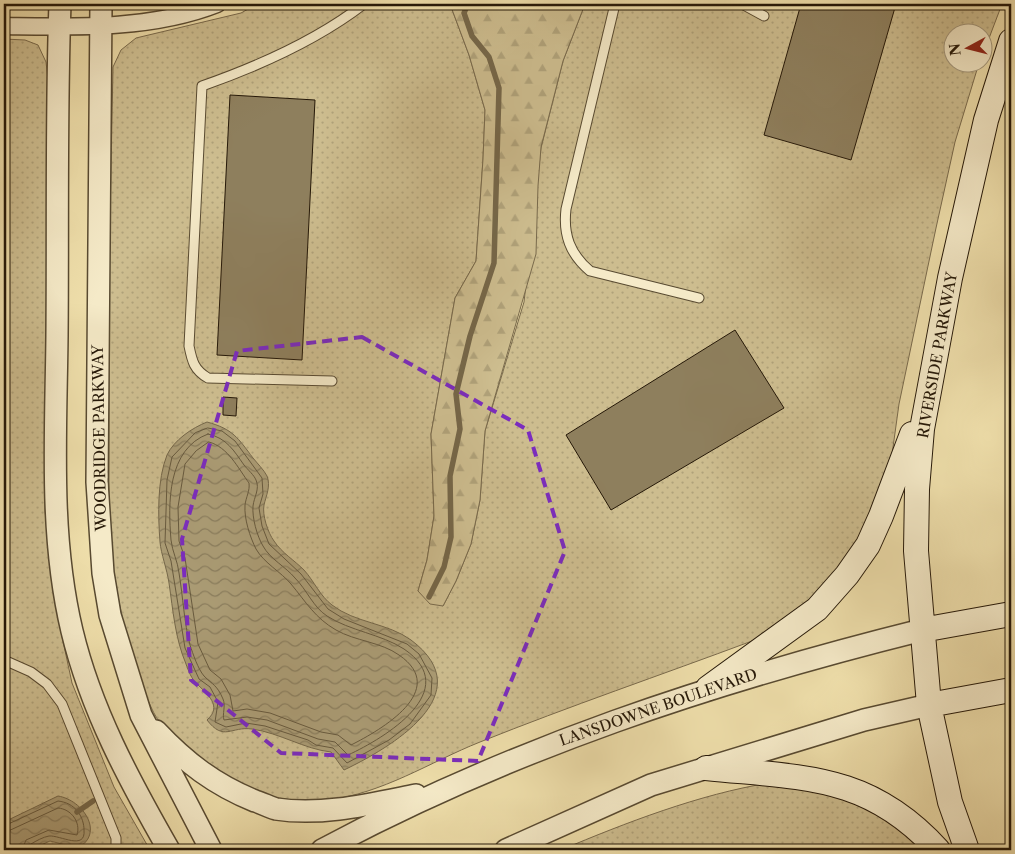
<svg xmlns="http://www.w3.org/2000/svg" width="1015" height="854" viewBox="0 0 1015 854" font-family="'Libre Caslon Text',serif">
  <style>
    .grass { fill: url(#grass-dots); stroke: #796a4c }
    .forest { fill: url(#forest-firs); stroke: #796a4c }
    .water { fill: url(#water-waves); stroke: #756749 }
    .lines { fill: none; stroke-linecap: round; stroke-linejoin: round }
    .shore { stroke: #685a3e; stroke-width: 1 }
    .stream { stroke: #756749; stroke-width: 5.5 }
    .building { fill: #8e7f5d; stroke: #251808 }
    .service-casing { stroke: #584a31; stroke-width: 11 }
    .minor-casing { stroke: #584a31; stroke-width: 19 }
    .tertiary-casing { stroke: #584a31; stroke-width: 24 }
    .secondary-casing { stroke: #251808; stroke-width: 26 }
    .service { stroke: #f5eac8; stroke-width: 9 }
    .minor { stroke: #f5eac8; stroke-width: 16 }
    .tertiary { stroke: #f5eac8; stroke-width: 21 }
    .secondary { stroke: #f5eac8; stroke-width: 24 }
    .marked { fill: none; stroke: #7b2cbf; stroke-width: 4; stroke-dasharray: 10 6; stroke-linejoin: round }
    .labels { text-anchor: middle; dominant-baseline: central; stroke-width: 4; stroke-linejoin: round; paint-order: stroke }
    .street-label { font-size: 15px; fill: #251808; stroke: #f5eac8 }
  </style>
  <defs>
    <pattern id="grass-dots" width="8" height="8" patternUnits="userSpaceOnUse" patternTransform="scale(1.25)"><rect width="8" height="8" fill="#cdbd8f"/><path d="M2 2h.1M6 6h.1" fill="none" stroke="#b0a27a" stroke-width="1.8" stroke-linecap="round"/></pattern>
    <pattern id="forest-firs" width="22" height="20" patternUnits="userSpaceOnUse" patternTransform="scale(1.25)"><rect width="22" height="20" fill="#cdbd8f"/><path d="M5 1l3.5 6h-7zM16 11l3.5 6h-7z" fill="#b0a27a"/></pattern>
    <pattern id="water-waves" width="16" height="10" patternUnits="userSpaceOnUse" patternTransform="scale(1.25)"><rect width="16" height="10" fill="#aa9b74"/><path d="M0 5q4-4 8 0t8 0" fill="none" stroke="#8a7d5d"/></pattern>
  </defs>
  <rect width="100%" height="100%" fill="#efdfab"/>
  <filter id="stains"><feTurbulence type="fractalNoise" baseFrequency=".004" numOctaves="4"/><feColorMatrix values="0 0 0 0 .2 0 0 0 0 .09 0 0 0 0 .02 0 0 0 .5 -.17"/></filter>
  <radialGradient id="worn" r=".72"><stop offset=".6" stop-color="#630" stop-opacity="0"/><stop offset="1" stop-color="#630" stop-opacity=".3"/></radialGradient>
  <path class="grass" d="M257,4H450L469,55L485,110L483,159L476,261L455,298L431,434L434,516L427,560L418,591L443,606L456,581L471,544L480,500L485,431L524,302L541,148L563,61L585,4H1002L983,54L982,32H952V62L979,63L955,142L936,228L899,404L890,469L859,543L827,585L782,624L752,641C661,675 570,706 480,742C430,762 382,794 327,800C264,809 177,765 151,707C129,660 115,592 110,541C108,524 109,506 109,488C109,455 109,422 109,389C108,282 111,174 113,67L121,50L136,38L241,13Z
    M4,39L25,40L38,45L46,62L48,80L45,511L58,618L72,683L114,787L150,850H4Z
    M769,783L868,802L931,850H561C625,823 700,794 769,783Z"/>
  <path class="forest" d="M450,4H585L563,61L541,147L538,186L536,254L485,431L480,500L471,544L456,581L443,606L430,604L418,591L427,560L434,516L431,434L455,298L476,261L483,159L485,110L469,55Z"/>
  <path class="water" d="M207,422C233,429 238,438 253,458C257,463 264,470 267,476C271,486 266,496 264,505C262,515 268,533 274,541C282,553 294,560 304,570C314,581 320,596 332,605C355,623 388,623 411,640C483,694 390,748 344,770L331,752C304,749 280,733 252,729C231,726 224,742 207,720C223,706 207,694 197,684C192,680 188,670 186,664C175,638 173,610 169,583C167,569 161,554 160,542C158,516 157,480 167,455C174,440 192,428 207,422Z
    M58,796C83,800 105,833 78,848L50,841L30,850H4V822Z"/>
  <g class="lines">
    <path class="shore" d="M208,428L222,431L235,441L262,478L263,494L259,508L262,526L269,544L301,574L328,609L344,619L407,644L419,654L432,678L431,695L410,724L389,740L347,763L333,748L316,745L308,740L265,726L246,723L226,727L215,722L218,702L210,687L199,679L185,648L171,561L165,543L167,480L172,457L195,433Z
      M208,434C227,438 234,451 244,465C248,470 254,475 256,480C260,489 254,497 253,506C252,518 257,536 263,546C270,559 286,567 295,578C307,590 313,607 327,616C350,631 381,634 404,649C464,690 385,738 348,755L335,742L318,739L267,720L247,717L224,720C222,714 226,706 223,699C217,685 213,685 204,676C198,669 193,654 190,645C184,622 183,597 179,573C178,562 172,551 171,540C168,504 167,449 208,434Z
      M209,442C228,447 238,468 249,483C250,491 246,497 245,505C244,519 250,537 256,549C264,563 281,572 291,584C306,602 315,618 336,630C355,641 381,642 399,655C450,690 381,730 351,745L338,735L321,732L270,713L247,709L233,711L230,695L221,679L210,670L198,644L185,558L179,541L178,507L185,464L196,451Z
      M4,826L58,801C66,802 73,805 78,812C82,817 84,824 84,830C86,851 60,835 49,836C43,837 36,841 31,844L29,850
      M4,833L58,808C71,809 81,822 77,835L49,830L26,840L22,850"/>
    <path class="stream" d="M429,597L444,567L451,537L450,476L460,429L456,394L470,336L494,263L499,88L489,57L472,36L464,13L468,4
      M77,812L93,801"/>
  </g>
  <path class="building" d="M801,4H896L851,160L764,135Z
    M230,95L315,100L302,360L217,355Z
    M735,330L784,408L611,510L566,435Z
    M223,397L237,398L236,416L223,415Z"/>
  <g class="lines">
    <g class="service-casing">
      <path id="service" d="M615,4L566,209C563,235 570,254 590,271L699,298
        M742,4L764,16
        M332,381L208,378C194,370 192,361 189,346L202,86C259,66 316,41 364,4
        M4,660L31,672L47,684L62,704L116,838V850"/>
    </g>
    <g class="minor-casing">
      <path id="minor" d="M4,26C74,27 151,30 217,4"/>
    </g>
    <g class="tertiary-casing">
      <path id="tertiary" d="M60,4C56,114 58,225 57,336C56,433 49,535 72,631C91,710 129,780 169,850
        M101,4L97,482L103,573L110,615L141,715L211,850
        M156,731C185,762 215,785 255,801C262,803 269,807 276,809C322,816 371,804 416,795
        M322,850C513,748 713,682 922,630
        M506,850L651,785L864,720L929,705"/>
    </g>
    <g class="secondary-casing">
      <path id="secondary" d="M922,630L1011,614
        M708,688L817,609L847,575L868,545L881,516L912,434
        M929,705L1011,690
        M706,768C802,778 868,773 938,850
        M967,850L950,802L929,705L916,551L917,489L922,429L950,278L986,120L1011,41"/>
    </g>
    <use href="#service" class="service"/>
    <use href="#minor" class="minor"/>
    <use href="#tertiary" class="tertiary"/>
    <use href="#secondary" class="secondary"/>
  </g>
  <path class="marked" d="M362,337L528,430L565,551L478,761L281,753L191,680L182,539L237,351Z"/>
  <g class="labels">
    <g class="street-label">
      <text transform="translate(937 355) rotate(-80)">RIVERSIDE PARKWAY</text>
      <text transform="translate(99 438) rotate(-91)">WOODRIDGE PARKWAY</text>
      <text transform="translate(658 707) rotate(-19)">LANSDOWNE BOULEVARD</text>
    </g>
  </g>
  <rect width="1015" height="854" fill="none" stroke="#efdfab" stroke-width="20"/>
  <rect x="5" y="5" width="1005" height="844" fill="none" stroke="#251808" stroke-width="2.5"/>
  <rect x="10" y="10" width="995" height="834" fill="none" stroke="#251808"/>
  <g transform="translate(968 48) rotate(263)"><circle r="24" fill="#f5eac8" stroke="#a2967b"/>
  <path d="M0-4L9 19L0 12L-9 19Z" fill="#8f2418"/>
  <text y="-8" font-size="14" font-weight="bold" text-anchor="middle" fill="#251808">N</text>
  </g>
  <rect width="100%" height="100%" filter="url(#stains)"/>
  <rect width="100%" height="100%" fill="url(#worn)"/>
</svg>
